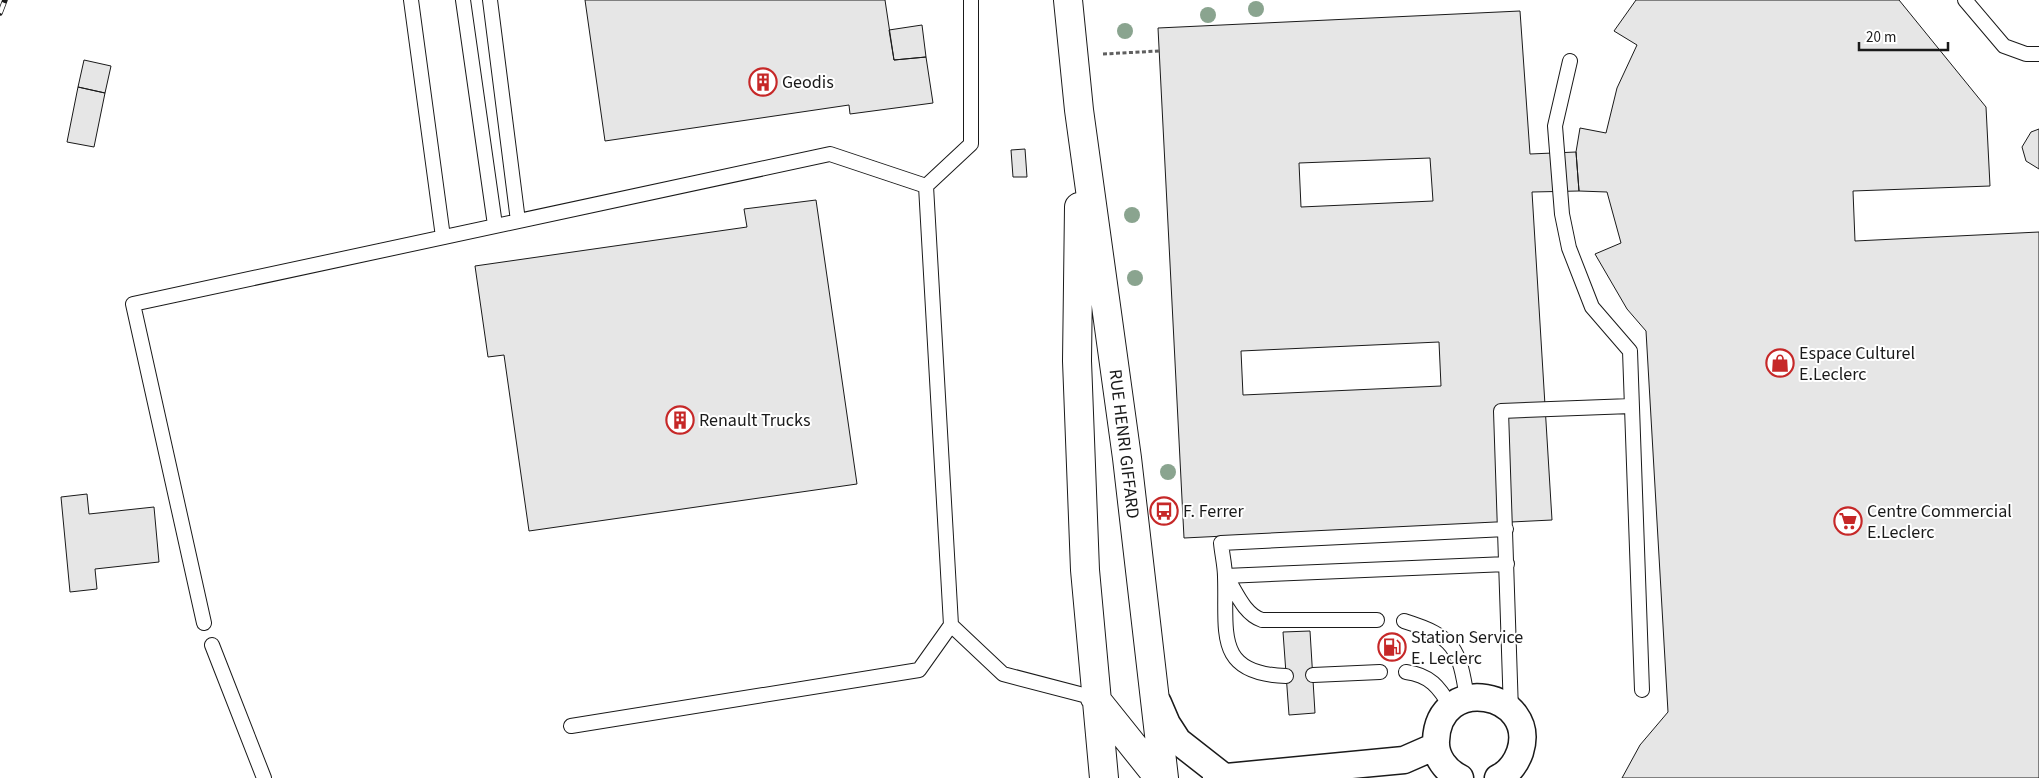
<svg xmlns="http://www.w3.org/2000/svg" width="2039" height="778" viewBox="0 0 2039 778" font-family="'Source Sans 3',sans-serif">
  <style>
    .building { fill: #e6e6e6; stroke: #1a1a1a; fill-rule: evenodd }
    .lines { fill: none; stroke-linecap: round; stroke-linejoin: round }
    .service-casing { stroke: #1a1a1a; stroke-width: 16 }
    .minor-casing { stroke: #1a1a1a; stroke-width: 29 }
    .tertiary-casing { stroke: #1a1a1a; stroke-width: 30 }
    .path { stroke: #5f5f5f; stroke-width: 3; stroke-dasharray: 4 2.5; stroke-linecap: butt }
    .service { stroke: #fff; stroke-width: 14 }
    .minor { stroke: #fff; stroke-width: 26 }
    .tertiary { stroke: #fff; stroke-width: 28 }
    .rail-casing { stroke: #1a1a1a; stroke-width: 5.5 }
    .rail { stroke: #fff; stroke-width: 4; stroke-dasharray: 11; stroke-linecap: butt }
    .tree { fill: #8aa48f }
    .labels { text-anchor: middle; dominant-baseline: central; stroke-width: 4; stroke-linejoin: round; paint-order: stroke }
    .poi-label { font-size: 18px; fill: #1a1a1a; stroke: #fff; text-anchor: start }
    .street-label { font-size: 18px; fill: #1a1a1a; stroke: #fff }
  </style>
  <rect width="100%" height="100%" fill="#fff"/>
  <path class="building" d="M585,0H885L894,60L926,57L933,103L850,114L849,105L605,141Z
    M1636,0H1899L1986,107L1990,186L1853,191L1855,241L2039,232V778H1622L1640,745L1668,712L1646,331L1627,309L1595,254L1621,243L1607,192L1579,191L1576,152L1580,128L1606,133L1617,88L1637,45L1614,31Z
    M1520,11L1530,154L1576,152L1579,191L1532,192L1552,520L1184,538L1158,28ZM1430,158L1433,201L1301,207L1299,163ZM1439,342L1441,386L1243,395L1241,351Z
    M922,25L926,57L894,60L889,30Z
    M84,60L111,66L105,93L78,87Z
    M78,87L105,93L94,147L67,142Z
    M2039,129V169L2026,161L2022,147L2031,132Z
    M1025,149L1027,177H1013L1011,150Z
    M816,200L857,484L529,531L504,355L488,357L475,266L747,227L744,209Z
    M87,494L89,514L154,507L159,562L95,569L97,589L70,592L61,497Z
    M1310,631L1315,713L1289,715L1283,632Z"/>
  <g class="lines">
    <g class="service-casing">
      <path id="service" d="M411,0L443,237
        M463,0L495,225
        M490,0L518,221
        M1965,0L2004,46L2026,54H2039
        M1570,61L1555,126L1562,214L1569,248L1592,307L1630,351L1642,690
        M1225,576L1507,564
        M1226,576C1236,592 1244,614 1262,620H1377
        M1404,621C1455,637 1459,648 1467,698
        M204,623L133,304L830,154L926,186
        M951,625L1003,674L1095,698
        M212,645L264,778
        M1406,672C1430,675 1439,687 1451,707
        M1313,675L1380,672
        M1286,676C1214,674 1227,632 1225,577C1225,566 1222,554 1221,543L1506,529
        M1511,711L1501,411L1631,406
        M571,726L919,670L951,625L926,186L971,144V0"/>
    </g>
    <g class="minor-casing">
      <path id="minor" d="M1158,703L1167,724L1178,741L1224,777
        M1216,778L1404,760L1436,746
        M1460,778C1446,771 1435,757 1436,741C1438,672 1539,692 1520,752C1516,763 1509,773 1498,778"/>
    </g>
    <g class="tertiary-casing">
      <path id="tertiary" d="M1068,0L1079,110L1127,458L1164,778
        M1079,207L1077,361L1085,570L1104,778
        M1095,698L1159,778"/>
    </g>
    <path class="path" d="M1103,54L1159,51"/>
    <use href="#service" class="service"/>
    <use href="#minor" class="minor"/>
    <use href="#tertiary" class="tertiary"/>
    <g class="rail-casing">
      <path id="rail" d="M0,13L5,0"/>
    </g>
    <use href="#rail" class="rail"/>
  </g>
  <g class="tree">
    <circle cx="1256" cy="9" r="8"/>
    <circle cx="1208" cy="15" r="8"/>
    <circle cx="1125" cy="31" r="8"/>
    <circle cx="1132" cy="215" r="8"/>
    <circle cx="1135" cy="278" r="8"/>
    <circle cx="1168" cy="472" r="8"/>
  </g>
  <defs>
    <g id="building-ring" transform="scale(1.4375)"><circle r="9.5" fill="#fff" stroke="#c62828" stroke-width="1.5"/><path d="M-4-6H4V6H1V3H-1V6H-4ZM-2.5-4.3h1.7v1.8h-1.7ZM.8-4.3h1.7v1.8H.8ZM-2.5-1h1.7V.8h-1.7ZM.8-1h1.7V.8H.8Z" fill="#c62828"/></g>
    <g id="shop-ring" transform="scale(1.4375)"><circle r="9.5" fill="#fff" stroke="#c62828" stroke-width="1.5"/><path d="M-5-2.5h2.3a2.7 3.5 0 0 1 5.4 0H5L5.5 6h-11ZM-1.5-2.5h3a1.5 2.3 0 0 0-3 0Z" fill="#c62828"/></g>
    <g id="bus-ring" transform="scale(1.4375)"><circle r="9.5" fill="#fff" stroke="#c62828" stroke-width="1.5"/><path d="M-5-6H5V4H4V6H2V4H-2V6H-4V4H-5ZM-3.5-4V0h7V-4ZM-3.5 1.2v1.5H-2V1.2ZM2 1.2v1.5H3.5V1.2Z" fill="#c62828"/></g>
    <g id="supermarket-ring" transform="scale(1.4375)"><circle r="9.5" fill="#fff" stroke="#c62828" stroke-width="1.5"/><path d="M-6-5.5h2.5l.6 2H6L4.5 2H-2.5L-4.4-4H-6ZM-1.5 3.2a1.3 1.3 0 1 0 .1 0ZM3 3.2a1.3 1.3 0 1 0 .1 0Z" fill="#c62828"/></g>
    <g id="fuel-ring" transform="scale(1.4375)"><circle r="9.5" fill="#fff" stroke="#c62828" stroke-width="1.5"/><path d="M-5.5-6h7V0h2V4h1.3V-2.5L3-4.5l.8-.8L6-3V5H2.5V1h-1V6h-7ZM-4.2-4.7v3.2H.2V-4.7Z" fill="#c62828"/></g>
  </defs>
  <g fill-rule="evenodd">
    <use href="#building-ring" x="763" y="82"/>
    <use href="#shop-ring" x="1780" y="363"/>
    <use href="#building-ring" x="680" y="420"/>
    <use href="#bus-ring" x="1164" y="511"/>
    <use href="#supermarket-ring" x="1848" y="521"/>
    <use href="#fuel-ring" x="1392" y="647"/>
  </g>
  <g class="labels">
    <g class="poi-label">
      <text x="782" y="82">Geodis</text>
      <text x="1799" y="353">Espace Culturel<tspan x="1799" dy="21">E.Leclerc</tspan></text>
      <text x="699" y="420">Renault Trucks</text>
      <text x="1183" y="511">F. Ferrer</text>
      <text x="1867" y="511">Centre Commercial<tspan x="1867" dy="21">E.Leclerc</tspan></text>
      <text x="1411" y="637">Station Service<tspan x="1411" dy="21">E. Leclerc</tspan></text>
    </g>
    <g class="street-label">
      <text transform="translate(1124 444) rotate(83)">RUE HENRI GIFFARD</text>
    </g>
  </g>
  <path d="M1859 42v8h89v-8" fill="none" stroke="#1a1a1a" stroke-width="2.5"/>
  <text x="1866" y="42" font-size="15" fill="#1a1a1a" stroke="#ffffff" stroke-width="4" paint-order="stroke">20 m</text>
</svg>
